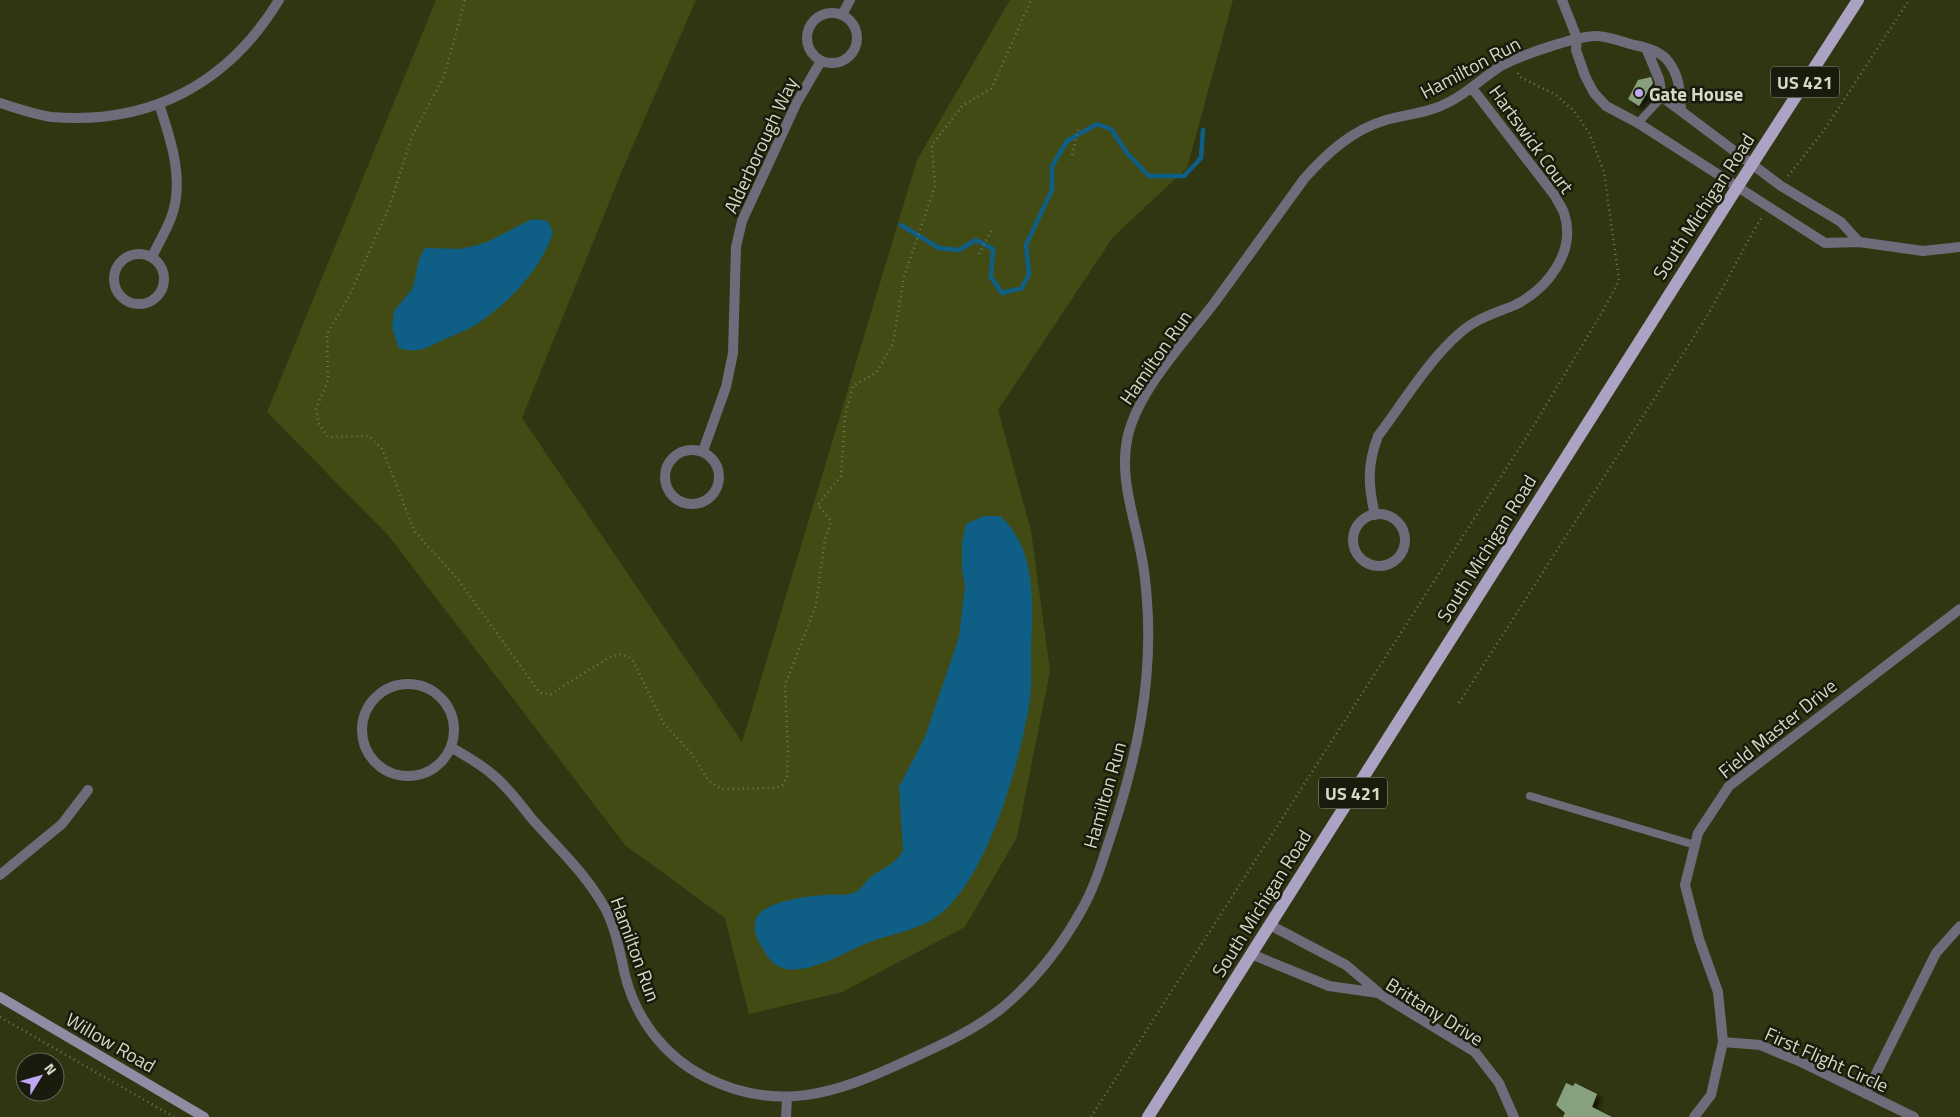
<svg xmlns="http://www.w3.org/2000/svg" width="1960" height="1117" viewBox="0 0 1960 1117" font-family="'Titillium Web',sans-serif">
  <style>
    .green { fill: #434b14 }
    .water { fill: #0e5e85 }
    .lines { fill: none; stroke-linecap: round; stroke-linejoin: round }
    .stream { stroke: #0e5e85; stroke-width: 4.5 }
    .building { fill: #87a07e; filter: url(#shadow) }
    .path { stroke: #717758; stroke-width: 2.5; stroke-dasharray: 1 4; stroke-linecap: butt }
    .lane { stroke: #6f6b7b; stroke-width: 8 }
    .street { stroke: #6f6b7b; stroke-width: 10 }
    .secondary { stroke: #918ba4; stroke-width: 10 }
    .primary { stroke: #aca3c4; stroke-width: 12 }
    .poi-dot { fill: #bfa9f4; stroke: #191c0c; stroke-width: 2 }
    .labels { text-anchor: middle; dominant-baseline: central; stroke-width: 5; stroke-linejoin: round; paint-order: stroke }
    .shield { fill: #191c0c; stroke: #9ca08d; stroke-width: 1 }
    .shield-label { font-size: 18px; font-weight: bold; fill: #d4d9c4 }
    .street-label { font-size: 19px; fill: #d4d9c4; stroke: #191c0c }
    .poi-label { font-size: 19px; font-weight: bold; fill: #d4d9c4; stroke: #191c0c; text-anchor: start }
  </style>
  <defs>
    <filter id="shadow"><feDropShadow dx="4.5" dy="4.5" stdDeviation="2.5" flood-color="#0009"/></filter>
  </defs>
  <rect width="100%" height="100%" fill="#303611"/>
  <path class="green" d="M436,0H696L621,173L522,418L742,742L917,160L1010,0H1233L1187,168L1113,237L998,410L1031,531L1050,671L1017,837L965,927L842,992L749,1014L725,918L625,845L388,535L267,412Z"/>
  <path class="water" d="M532,219L548,221L553,233C541,269 509,303 477,324C467,330 456,334 445,339C430,346 416,356 398,347L392,327L394,311L413,288L419,259L425,248L459,249L474,246L487,242Z
    M984,516H1000C1037,548 1033,604 1031,649C1031,665 1032,682 1030,699C1021,759 986,890 930,921C912,931 893,934 875,940C860,945 846,953 833,959C813,967 783,979 768,957C761,946 751,932 756,919C762,902 807,896 824,895C833,894 844,896 853,893C862,890 864,882 871,877C883,868 894,865 903,851L899,787L925,737L959,637L965,585L962,570V542L966,524Z"/>
  <g class="lines">
    <path class="stream" d="M901,225L939,248L959,250L976,240L993,249L991,277L1002,293L1022,288L1029,274L1026,245L1052,190V166L1067,141L1097,124L1111,129L1127,153L1149,176H1184L1201,158L1203,130"/>
  </g>
  <path class="building" d="M1651,77L1653,83L1639,106L1628,99L1638,80Z
    M1566,1083L1573,1086L1575,1083L1597,1094L1592,1107L1612,1117H1563L1565,1113L1556,1105Z"/>
  <g class="lines">
    <path class="path" d="M465,0L444,76L412,136L389,208L347,300L327,334L328,380L316,409L319,424L328,437L369,436L382,449L415,532L457,578L540,693L551,694L608,658L621,654L632,659L664,724L692,754L708,780L721,789L775,788L783,785L787,777L788,749L785,685L816,605L825,539L831,521L818,505L841,476L845,416L853,386L876,373L893,344L904,277L935,186L932,145L962,106L992,88L1031,0
      M1072,155L1078,130
      M1788,176L1825,129L1909,0
      M979,254L991,231
      M1459,703L1704,321C1725,286 1741,251 1762,217
      M0,1017L174,1117
      M1091,1117L1536,422L1604,309L1619,280L1604,172L1589,133L1574,111L1556,95L1520,77L1517,71"/>
    <path class="lane" d="M1638,123L1662,97L1680,90
      M1530,796L1695,845"/>
    <path class="street" d="M1562,0L1577,38L1576,50L1585,76L1594,93L1606,106L1638,123L1825,243L1859,242L1923,251L1960,247
      M807 38a25 25 0 1 1 50 0a25 25 0 1 1-50 0Z
      M842,15L850,0
      M1646,48L1659,79L1662,97L1681,111
      M0,103C16,108 35,115 52,117C150,125 228,84 279,0
      M114 279a25 25 0 1 1 50 0a25 25 0 1 1-50 0Z
      M152,257C158,244 166,231 171,218C185,181 171,140 159,104
      M665 477a27 27 0 1 1 54 0a27 27 0 1 1-54 0Z
      M703,451L726,387L733,353L736,247L742,221L797,102L821,61
      M1353 540a26 26 0 1 1 52 0a26 26 0 1 1-52 0Z
      M1375,515C1368,485 1367,465 1378,436C1403,403 1429,359 1461,332C1477,318 1496,313 1515,305C1547,289 1577,252 1564,213C1562,207 1557,201 1555,196L1472,88
      M362 730a46 46 0 1 1 92 0a46 46 0 1 1-92 0Z
      M451,747C465,756 481,764 493,775C508,787 520,804 532,819C558,848 588,876 606,910C616,930 620,953 625,975C636,1019 664,1056 705,1077C778,1114 837,1093 906,1061C939,1046 973,1031 1002,1008C1033,982 1061,947 1081,911C1095,887 1103,859 1112,832C1137,757 1153,681 1147,601C1146,587 1145,573 1142,559C1135,517 1118,478 1128,435C1140,388 1186,340 1215,302C1245,261 1274,220 1304,179C1327,153 1352,130 1386,120C1408,114 1430,113 1451,101C1469,92 1483,77 1501,66C1519,56 1578,35 1598,36C1611,37 1622,42 1634,45C1645,47 1661,52 1668,61C1680,76 1680,92 1681,111L1781,186L1841,222L1859,242
      M0,875L62,824L88,790
      M1270,925L1346,965L1378,992
      M1251,954L1329,986L1378,993L1475,1052L1499,1083L1514,1117
      M1723,1042L1760,1045L1801,1062L1914,1117
      M1866,1094L1936,953L1960,926
      M786,1117L787,1097
      M1694,1117L1711,1095L1723,1042L1718,992L1699,939L1685,885L1698,833L1729,786L1960,609"/>
    <path class="secondary" d="M0,997L204,1117"/>
    <path class="primary" d="M1148,1117L1738,186L1858,0"/>
  </g>
  <circle class="poi-dot" cx="1639" cy="93" r="5"/>
  <g class="labels">
    <g class="shield">
      <rect x="1771" y="66.5" width="68" height="31" rx="4"/>
      <rect x="1319" y="777.5" width="68" height="31" rx="4"/>
    </g>
    <g class="shield-label">
      <text x="1805" y="82">US 421</text>
      <text x="1353" y="793">US 421</text>
    </g>
    <g class="street-label">
      <text transform="translate(1470 67) rotate(-28)">Hamilton Run</text>
      <text transform="translate(1532 139) rotate(54)">Hartswick Court</text>
      <text transform="translate(760 145) rotate(-65)">Alderborough Way</text>
      <text transform="translate(1703 206) rotate(-57)">South Michigan Road</text>
      <text transform="translate(1155 357) rotate(-55)">Hamilton Run</text>
      <text transform="translate(1486 548) rotate(-58)">South Michigan Road</text>
      <text transform="translate(1777 728) rotate(-39)">Field Master Drive</text>
      <text transform="translate(1104 795) rotate(-74)">Hamilton Run</text>
      <text transform="translate(1261 903) rotate(-58)">South Michigan Road</text>
      <text transform="translate(636 949) rotate(70)">Hamilton Run</text>
      <text transform="translate(1435 1011) rotate(32)">Brittany Drive</text>
      <text transform="translate(111 1042) rotate(30)">Willow Road</text>
      <text transform="translate(1827 1059) rotate(24)">First Flight Circle</text>
    </g>
    <g class="poi-label">
      <text x="1649" y="93">Gate House</text>
    </g>
  </g>
  <g transform="translate(40 1077) rotate(53)"><circle r="24" fill="#191c0c" stroke="#646856"/>
  <path d="M0-4L9 19L0 12L-9 19Z" fill="#bfa9f4"/>
  <text y="-8" font-size="14" font-weight="bold" text-anchor="middle" fill="#d4d9c4">N</text>
  </g>
</svg>
